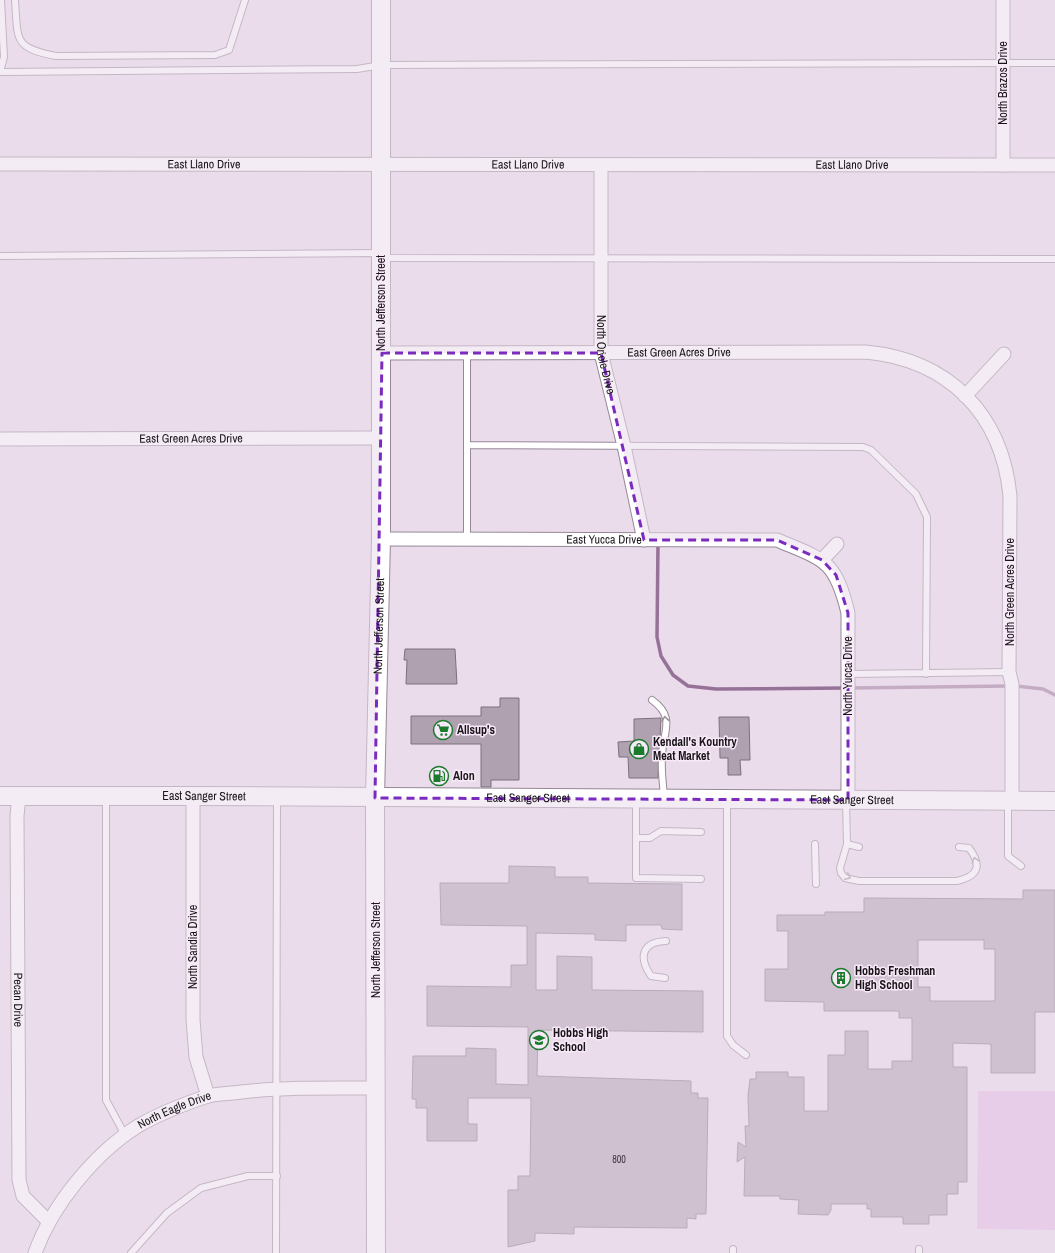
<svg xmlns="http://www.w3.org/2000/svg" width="1055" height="1253" viewBox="0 0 1055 1253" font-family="'Archivo Narrow',sans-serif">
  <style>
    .green { fill: #e2bae3 }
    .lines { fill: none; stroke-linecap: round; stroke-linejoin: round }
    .stream { stroke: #967298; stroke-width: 3.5 }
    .building { fill: #b0a1b0; stroke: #7d707d; fill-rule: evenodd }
    .lane-casing { stroke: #968997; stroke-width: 8 }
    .street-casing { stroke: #968997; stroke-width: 15 }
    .secondary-casing { stroke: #968997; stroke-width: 20 }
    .lane { stroke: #fff; stroke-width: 6 }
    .street { stroke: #fff; stroke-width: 13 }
    .secondary { stroke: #fff; stroke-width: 18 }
    .oneway { stroke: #989598 }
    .marked { fill: none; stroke: #7b2cbf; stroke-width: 3; stroke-dasharray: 8 5; stroke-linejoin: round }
    .labels { text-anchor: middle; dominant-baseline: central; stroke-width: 3; stroke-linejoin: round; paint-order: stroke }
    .number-label { font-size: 10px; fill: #3f373f }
    .street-label { font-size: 12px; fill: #191419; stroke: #f8e9f8 }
    .poi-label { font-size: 12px; font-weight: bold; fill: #191419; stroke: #f8e9f8; text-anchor: start }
  </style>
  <rect width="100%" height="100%" fill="#ebdceb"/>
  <path class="green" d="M978,1091H1055V1230L977,1229Z"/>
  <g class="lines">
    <path class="stream" d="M658,543L657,637L661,656L673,675L688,686L716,689L845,688
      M1015,686L1043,689L1055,695
      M851,688L1009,686"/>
  </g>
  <path class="building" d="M405,649H455L457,684H406L407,660H404Z
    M500,698H519V780H491V787H481V744H411V716H481V707H500Z
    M719,717H749L750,760H740L741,775H728V758H720Z
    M661,718L658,778H629L628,757H619L618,742L634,741V719Z
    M509,866L555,867V877H588V883L682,884V930L662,929L661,925H626V941L595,940V934L536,933V990H557V956L592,957V990L703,991V1032L538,1030L537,1076L691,1081V1093H698V1098H708L706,1214H696V1219L687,1218V1228L574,1227V1234L535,1233V1241L508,1247V1190H518V1176H530L531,1098H468V1124H477V1141H427V1108H416V1099H412L413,1056H466V1048L496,1049V1084L528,1085V1027L427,1026V986L511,987V965H527V926L441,925L440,883H509Z
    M1023,890H1055V1012H1035V1073H991V1044L953,1043V1067H967V1182H958V1194H947V1215H929V1224H903V1217H871V1209H867V1204H831V1210L828,1215L798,1214L799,1200L780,1199V1196H744L745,1157L737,1162L738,1142L746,1147L745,1126H749L748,1096L750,1079H756V1072H788V1077H804V1111H828V1055H845V1031H868V1069H892V1061H912V1018H899V1011H824V1002L765,1001V969H788V931H777V915H825V912H864V898L1023,899ZM918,940H984V949H995V1001H930V987H918Z"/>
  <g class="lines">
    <g class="lane-casing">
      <path id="lane" d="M15,0C18,40 13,48 56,56L215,55L229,50L245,0
        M0,72L357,69L381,65L1055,63
        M0,72L4,57L1,0
        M0,256L380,253
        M383,258L1055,259
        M467,353V539
        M467,445L863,447L871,450L916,494L927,517L926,674
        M848,674L1009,672
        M652,700C677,718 662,733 662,757C661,770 663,784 664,797
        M106,797V1100L125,1135
        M636,801V878L701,879
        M727,801V1036L733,1045L746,1055
        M846,801L847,844L840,868L841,873L845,878L859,881H957C979,876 982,865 969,848L959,847
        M1008,802V856L1021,866
        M636,838H650L661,831L701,832
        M815,844L816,884
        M847,844L859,847
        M665,978L651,976C638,957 642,942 666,941
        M919,1249V1253
        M131,1253L167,1213L201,1188L248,1176H277
        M276,1253L277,799
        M733,1253V1249"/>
    </g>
    <g class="street-casing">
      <g id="street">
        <path id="s1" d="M0,164L1055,165"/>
        <path id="s2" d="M601,165V353L624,446L644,540"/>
        <path d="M1003,165V0"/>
        <path id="s3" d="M382,353L866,352C949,360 1002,414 1010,496L1009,672L1012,684V800"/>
        <path d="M965,396L1004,354"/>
        <path id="s4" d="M0,439L381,438"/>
        <path id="s5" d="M381,539L777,540C824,560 835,559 848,613V800"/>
        <path d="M822,560L837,544"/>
        <path id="s6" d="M19,796L17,816L19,1180L23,1196L49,1222"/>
        <path d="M193,796V1020L196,1057L208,1096"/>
        <path id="s7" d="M35,1253C52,1205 95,1153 138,1126C160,1113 184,1104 208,1096C218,1093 230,1094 241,1092C286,1087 331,1088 377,1088"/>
      </g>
    </g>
    <g class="secondary-casing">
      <g id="secondary">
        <path id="s8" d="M0,796H193L1055,801"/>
        <path id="s9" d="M376,1253L375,798L381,539V0"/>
      </g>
    </g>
    <use href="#lane" class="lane"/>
    <use href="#street" class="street"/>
    <use href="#secondary" class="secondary"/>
  </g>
  <defs><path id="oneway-chevron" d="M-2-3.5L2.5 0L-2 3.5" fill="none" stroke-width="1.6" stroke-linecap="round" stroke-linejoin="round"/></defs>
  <g class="oneway">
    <use href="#oneway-chevron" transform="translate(665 719) rotate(-99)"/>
    <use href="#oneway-chevron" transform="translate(975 860) rotate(-107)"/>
    <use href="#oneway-chevron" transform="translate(848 877) rotate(25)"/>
  </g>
  <path d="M0 0H1055V1253H0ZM382,353H601L644,540H777L822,560L836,575L848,613V800L375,798Z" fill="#ebdceb" fill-opacity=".55" fill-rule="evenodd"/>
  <path class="marked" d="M382,353H601L644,540H777L822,560L836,575L848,613V800L375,798Z"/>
  <defs>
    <g id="supermarket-ring" transform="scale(1)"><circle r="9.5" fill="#f8e9f8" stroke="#1b7b2c" stroke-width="1.5"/><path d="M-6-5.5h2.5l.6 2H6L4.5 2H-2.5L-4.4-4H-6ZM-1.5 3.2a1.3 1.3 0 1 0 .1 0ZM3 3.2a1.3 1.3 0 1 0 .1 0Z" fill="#1b7b2c"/></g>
    <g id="shop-ring" transform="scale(1)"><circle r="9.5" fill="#f8e9f8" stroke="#1b7b2c" stroke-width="1.5"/><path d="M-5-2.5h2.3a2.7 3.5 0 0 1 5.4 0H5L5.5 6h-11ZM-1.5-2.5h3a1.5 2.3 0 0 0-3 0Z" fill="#1b7b2c"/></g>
    <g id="fuel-ring" transform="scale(1)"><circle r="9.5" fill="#f8e9f8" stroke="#1b7b2c" stroke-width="1.5"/><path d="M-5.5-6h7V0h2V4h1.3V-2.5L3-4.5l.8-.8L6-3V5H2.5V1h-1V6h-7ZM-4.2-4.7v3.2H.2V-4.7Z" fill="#1b7b2c"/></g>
    <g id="building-ring" transform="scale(1)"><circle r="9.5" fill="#f8e9f8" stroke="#1b7b2c" stroke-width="1.5"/><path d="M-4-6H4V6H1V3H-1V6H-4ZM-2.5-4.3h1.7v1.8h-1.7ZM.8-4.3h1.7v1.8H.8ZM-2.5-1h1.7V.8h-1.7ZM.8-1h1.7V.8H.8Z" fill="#1b7b2c"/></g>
    <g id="school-ring" transform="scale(1)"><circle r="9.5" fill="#f8e9f8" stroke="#1b7b2c" stroke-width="1.5"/><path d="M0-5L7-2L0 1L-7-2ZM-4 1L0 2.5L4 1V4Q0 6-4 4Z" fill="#1b7b2c"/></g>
  </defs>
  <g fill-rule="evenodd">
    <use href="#supermarket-ring" x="443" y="730"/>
    <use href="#shop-ring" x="639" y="749"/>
    <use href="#fuel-ring" x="439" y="776"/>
    <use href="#building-ring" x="841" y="978"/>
    <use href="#school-ring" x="539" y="1040"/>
  </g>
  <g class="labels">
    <g class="number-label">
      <text x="619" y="1159">800</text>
    </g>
    <g class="street-label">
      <text transform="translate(1003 83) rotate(-90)">North Brazos Drive</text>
      <text stroke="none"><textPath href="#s1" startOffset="204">East Llano Drive</textPath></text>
      <text stroke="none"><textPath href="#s1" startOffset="528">East Llano Drive</textPath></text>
      <text stroke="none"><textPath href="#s1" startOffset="852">East Llano Drive</textPath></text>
      <text transform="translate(381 303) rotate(-90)">North Jefferson Street</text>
      <text stroke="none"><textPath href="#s3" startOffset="297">East Green Acres Drive</textPath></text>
      <text stroke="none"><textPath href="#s2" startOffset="190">North Oriole Drive</textPath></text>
      <text stroke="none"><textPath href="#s4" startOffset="191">East Green Acres Drive</textPath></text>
      <text stroke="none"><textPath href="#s5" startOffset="223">East Yucca Drive</textPath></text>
      <text transform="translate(1010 592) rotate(-90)">North Green Acres Drive</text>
      <text stroke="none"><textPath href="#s9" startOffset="627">North Jefferson Street</textPath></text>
      <text transform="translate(848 676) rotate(-90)">North Yucca Drive</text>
      <text stroke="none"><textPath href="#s8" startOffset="204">East Sanger Street</textPath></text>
      <text stroke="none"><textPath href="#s8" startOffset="528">East Sanger Street</textPath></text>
      <text stroke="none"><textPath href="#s8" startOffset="852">East Sanger Street</textPath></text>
      <text transform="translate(193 947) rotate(-90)">North Sandia Drive</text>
      <text transform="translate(376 950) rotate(-90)">North Jefferson Street</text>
      <text stroke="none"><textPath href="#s6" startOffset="204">Pecan Drive</textPath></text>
      <text stroke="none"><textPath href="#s7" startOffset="206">North Eagle Drive</textPath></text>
    </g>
    <g class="poi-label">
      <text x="457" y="730">Allsup's</text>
      <text x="653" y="742">Kendall's Kountry<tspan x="653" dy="14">Meat Market</tspan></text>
      <text x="453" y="776">Alon</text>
      <text x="855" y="971">Hobbs Freshman<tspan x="855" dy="14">High School</tspan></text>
      <text x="553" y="1033">Hobbs High<tspan x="553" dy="14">School</tspan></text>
    </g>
  </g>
</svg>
